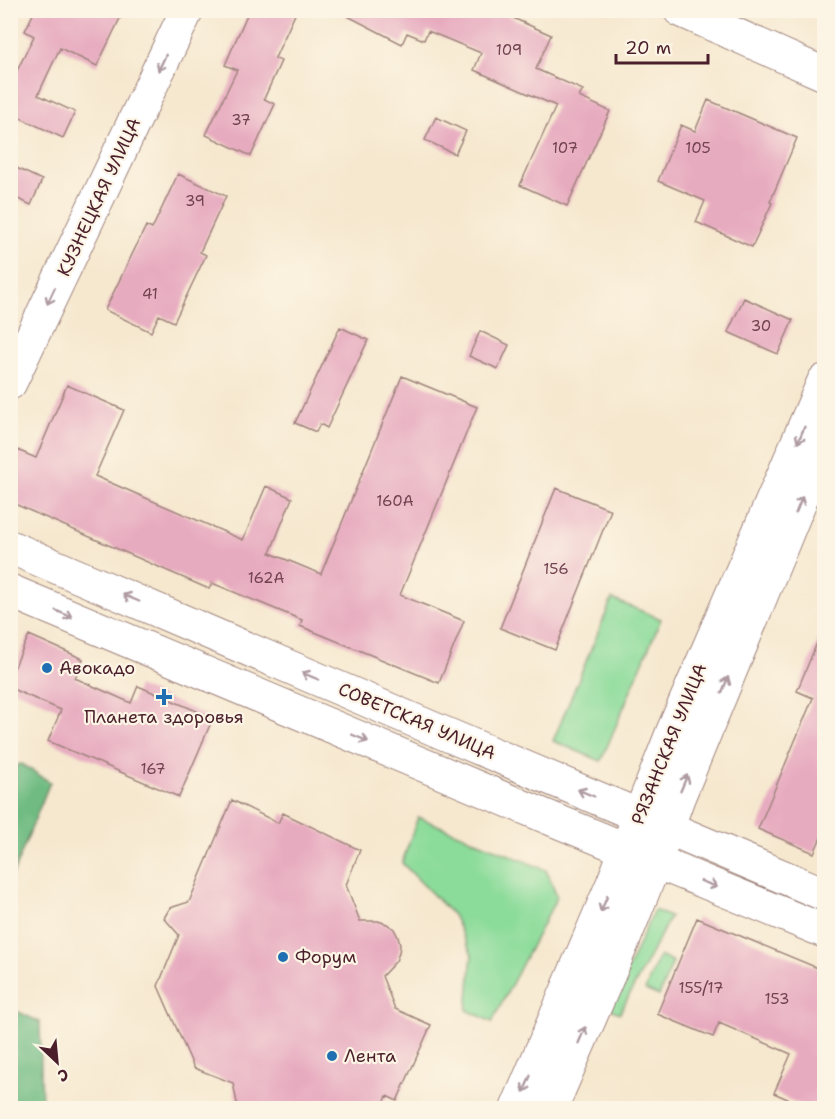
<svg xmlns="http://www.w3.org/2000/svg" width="835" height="1119" viewBox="0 0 835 1119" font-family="'Shantell Sans',sans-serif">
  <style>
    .green { fill: #8bdb9a; stroke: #6a7d62; stroke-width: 1.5 }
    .forest { fill: #70bb82; stroke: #5d6d56; stroke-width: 1.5 }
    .building { fill: #e7abc0 }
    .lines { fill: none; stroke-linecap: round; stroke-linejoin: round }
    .tertiary-casing { stroke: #a0847d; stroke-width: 35 }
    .secondary-casing { stroke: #a0847d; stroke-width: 35 }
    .tertiary { stroke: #fff; stroke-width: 33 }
    .secondary { stroke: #fff; stroke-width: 33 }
    .oneway { stroke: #ae9aa0 }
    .poi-dot { fill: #1f6fb2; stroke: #fcf5e5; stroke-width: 2 }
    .labels { text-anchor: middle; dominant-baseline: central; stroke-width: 4.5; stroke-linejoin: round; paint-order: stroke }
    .number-label { font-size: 15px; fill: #714250 }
    .street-label { font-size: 18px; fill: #4a1f2b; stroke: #fcf5e5 }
    .poi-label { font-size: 18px; fill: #4a1f2b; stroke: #fcf5e5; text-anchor: start }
  </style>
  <rect width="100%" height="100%" fill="#fcf5e5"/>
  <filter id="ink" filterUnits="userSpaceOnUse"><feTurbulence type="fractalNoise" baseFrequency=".0167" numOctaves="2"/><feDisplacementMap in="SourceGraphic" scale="12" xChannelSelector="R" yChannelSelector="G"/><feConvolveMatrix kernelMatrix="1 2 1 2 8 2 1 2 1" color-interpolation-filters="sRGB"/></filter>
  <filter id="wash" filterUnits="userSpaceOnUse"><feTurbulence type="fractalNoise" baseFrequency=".008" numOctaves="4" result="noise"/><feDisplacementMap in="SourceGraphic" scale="24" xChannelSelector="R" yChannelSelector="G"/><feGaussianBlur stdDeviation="1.35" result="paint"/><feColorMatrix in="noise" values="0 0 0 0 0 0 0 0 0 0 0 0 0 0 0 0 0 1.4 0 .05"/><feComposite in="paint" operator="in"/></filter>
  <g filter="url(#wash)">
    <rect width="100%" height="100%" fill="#f6e8cf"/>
    <path class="green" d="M612,599L661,619L601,761L553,741Z
      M418,817L546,870L557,897L492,1022L467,1010L472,955L453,915L402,863Z
      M654,910L670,917L620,1013L610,1009Z
      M659,956L673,962L659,996L645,990Z"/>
    <path class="forest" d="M22,764L50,782L11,879V766Z
      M10,1008L40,1022L42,1108H11Z"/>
    <g id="blocks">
      <path class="building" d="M35,10H124L97,66L60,48L38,95L75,112L63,138L10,113V85L34,36L25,31Z
        M249,10H297L275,58L281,61L264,99L275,104L251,156L206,135L237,70L225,65Z
        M336,10H495L551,35L536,69L583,90L579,97L610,111L567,206L520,185L556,106L474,70L481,53L428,31L424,40L407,33L402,44Z
        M708,100L797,138L770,202L772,203L752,247L696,222L705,201L658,181L681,125L695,131Z
        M436,117L466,131L455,154L425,140Z
        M10,165L42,180L31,205L10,195Z
        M178,174L226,196L200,252L206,255L174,322L159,315L151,332L105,310L146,226L152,229Z
        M744,298L793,320L778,354L728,332Z
        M340,327L368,340L327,428L320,424L316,432L295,423Z
        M480,331L509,345L498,369L469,356Z
        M402,376L477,407L400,595L464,621L439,683L300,626L302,620L212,583L209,589L10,502V447L36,458L67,385L124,410L95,476L243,540L266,486L292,498L270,553L321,574Z
        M556,488L611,510L555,650L500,628Z
        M824,626L825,828L814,853L758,829L813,698L797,691Z
        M29,635L83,659L75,678L131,703L138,686L213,718L179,797L48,741L61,710L10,688V677Z
        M232,800L278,823L283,813L360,850L346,885L360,921H378L387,924L394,929L398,937L400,945L399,953L396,961L382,976L395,1009L431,1025L397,1101L387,1096L382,1108H238L233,1083L194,1068L158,986L179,935L164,918L170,908L189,902Z
        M697,918L825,971V1108H808L774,1093L791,1054L719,1023L713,1037L657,1014Z"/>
    </g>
  </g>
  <g filter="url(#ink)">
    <use href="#blocks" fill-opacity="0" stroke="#a0847d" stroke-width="1.5"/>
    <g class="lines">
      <g class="tertiary-casing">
        <path id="tertiary" d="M680,10L824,74
          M10,383L187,10"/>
      </g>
      <g class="secondary-casing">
        <path id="secondary" d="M10,547L441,732L824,894
          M10,591L552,819L824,931
          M517,1108L613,883L673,731L824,381
          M551,1108L624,939L655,862L678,798L824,443"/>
      </g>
      <use href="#tertiary" class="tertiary"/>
      <use href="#secondary" class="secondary"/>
    </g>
    <defs><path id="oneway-shaft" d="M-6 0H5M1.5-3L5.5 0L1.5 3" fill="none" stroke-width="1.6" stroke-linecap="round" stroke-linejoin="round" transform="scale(1.5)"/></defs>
    <g class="oneway">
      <use href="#oneway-shaft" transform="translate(162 63) rotate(115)"/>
      <use href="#oneway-shaft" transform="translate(51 296) rotate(115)"/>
      <use href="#oneway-shaft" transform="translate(801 435) rotate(113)"/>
      <use href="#oneway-shaft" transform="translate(799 505) rotate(-68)"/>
      <use href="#oneway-shaft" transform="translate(131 598) rotate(-157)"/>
      <use href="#oneway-shaft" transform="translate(64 614) rotate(23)"/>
      <use href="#oneway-shaft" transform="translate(310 676) rotate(-157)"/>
      <use href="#oneway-shaft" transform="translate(725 685) rotate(-68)"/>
      <use href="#oneway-shaft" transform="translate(360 738) rotate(23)"/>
      <use href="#oneway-shaft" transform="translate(684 783) rotate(-67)"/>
      <use href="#oneway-shaft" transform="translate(586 793) rotate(-157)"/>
      <use href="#oneway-shaft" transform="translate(709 884) rotate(21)"/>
      <use href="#oneway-shaft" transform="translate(604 904) rotate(113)"/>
      <use href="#oneway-shaft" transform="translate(582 1035) rotate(-67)"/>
      <use href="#oneway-shaft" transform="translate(527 1084) rotate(113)"/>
    </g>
  </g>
  <g class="poi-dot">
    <circle cx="47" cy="668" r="6"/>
    <path d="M161 688h6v6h6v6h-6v6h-6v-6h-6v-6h6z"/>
    <circle cx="283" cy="957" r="6"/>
    <circle cx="332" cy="1056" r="6"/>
  </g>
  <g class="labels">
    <g class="number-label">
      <text x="509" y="50">109</text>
      <text x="241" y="120">37</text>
      <text x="565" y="148">107</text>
      <text x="698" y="148">105</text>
      <text x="195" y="201">39</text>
      <text x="150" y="294">41</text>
      <text x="761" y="326">30</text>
      <text x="395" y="501">160А</text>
      <text x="556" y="569">156</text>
      <text x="266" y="578">162А</text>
      <text x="153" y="769">167</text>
      <text x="701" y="988">155/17</text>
      <text x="777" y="999">153</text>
    </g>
    <g class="street-label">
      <text transform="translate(99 197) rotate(-65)">КУЗНЕЦКАЯ УЛИЦА</text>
      <text transform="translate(417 721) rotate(23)">СОВЕТСКАЯ УЛИЦА</text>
      <text transform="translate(669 744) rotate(-68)">РЯЗАНСКАЯ УЛИЦА</text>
    </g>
    <g class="poi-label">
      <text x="59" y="668">Авокадо</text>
      <text x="164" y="717" text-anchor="middle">Планета здоровья</text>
      <text x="295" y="957">Форум</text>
      <text x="344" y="1056">Лента</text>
    </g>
  </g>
  <rect width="835" height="1119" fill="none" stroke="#fcf5e5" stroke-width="36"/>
  <g transform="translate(57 1062) rotate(154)" stroke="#fcf5e5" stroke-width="4.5" paint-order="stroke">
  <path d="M0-4.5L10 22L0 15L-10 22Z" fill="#4a1f2b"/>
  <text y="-9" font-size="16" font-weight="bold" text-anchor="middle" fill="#4a1f2b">С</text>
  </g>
  <path d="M616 54v9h92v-9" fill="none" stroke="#4a1f2b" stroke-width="3"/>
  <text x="625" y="54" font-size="18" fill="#4a1f2b" stroke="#fcf5e5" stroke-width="4.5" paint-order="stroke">20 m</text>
</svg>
